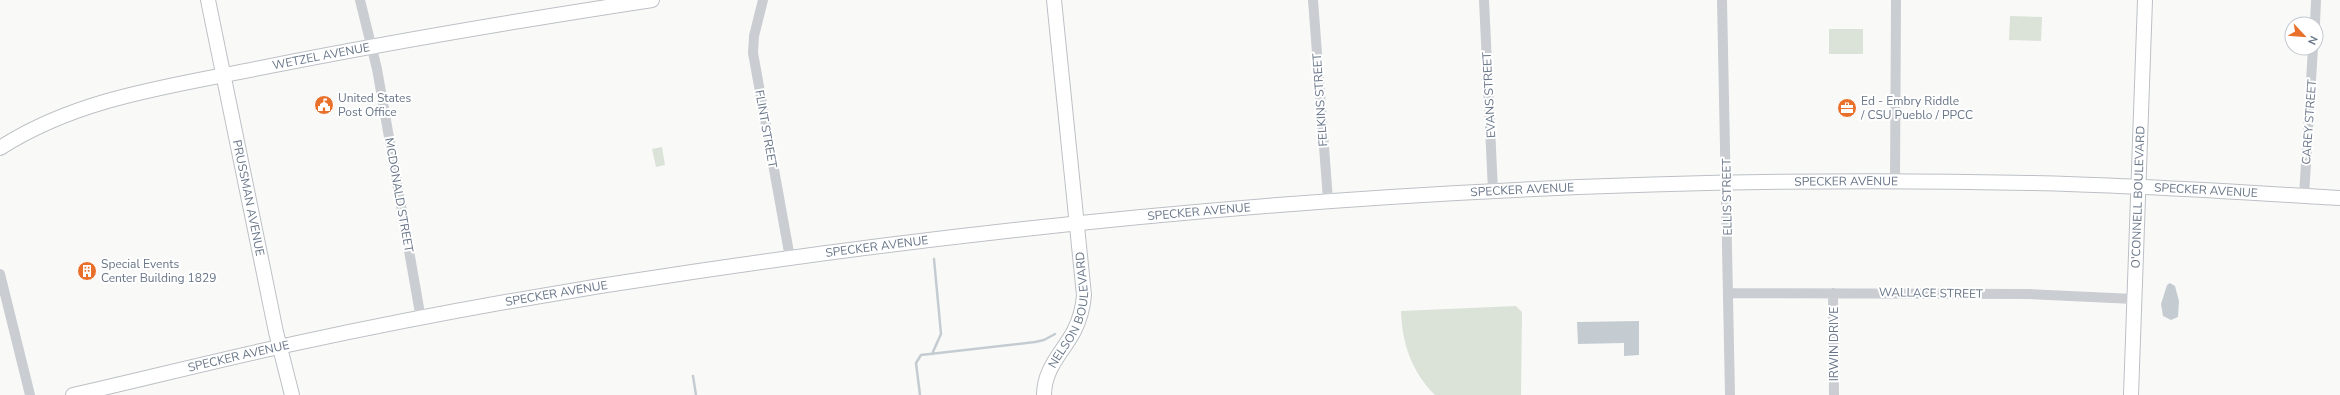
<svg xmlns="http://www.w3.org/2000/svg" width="2340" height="395" viewBox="0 0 2340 395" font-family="'Nunito Sans',sans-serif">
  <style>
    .green { fill: #dbe2d8 }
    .water { fill: #c4ccd2 }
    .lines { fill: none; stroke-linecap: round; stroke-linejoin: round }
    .stream { stroke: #c4ccd2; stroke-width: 2.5 }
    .secondary-casing { stroke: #bcc0c5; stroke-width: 16 }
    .street { stroke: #cacdd1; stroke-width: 10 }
    .secondary { stroke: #fff; stroke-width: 14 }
    .labels { text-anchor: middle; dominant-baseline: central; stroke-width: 4; stroke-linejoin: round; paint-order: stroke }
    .street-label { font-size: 12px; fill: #687689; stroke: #fff }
    .poi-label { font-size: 12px; fill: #687689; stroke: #fff; text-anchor: start }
  </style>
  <rect width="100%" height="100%" fill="#f9faf8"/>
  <path class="green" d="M2010,16L2042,17L2041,41L2009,40Z
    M1829,29H1863V54H1829Z
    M662,147L665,165L656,167L652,149Z
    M1516,306L1522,312L1521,395H1435C1412,372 1402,344 1401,311Z"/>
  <path class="water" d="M2170,283L2175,286L2179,301L2178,317L2171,320L2163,316L2161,304L2167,285Z
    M1639,321V355L1624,356V343L1578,344L1577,322Z"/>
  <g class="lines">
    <path class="stream" d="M932,354L941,334L934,259
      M693,376L696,395
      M920,395L916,363L921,355L1035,342L1044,340L1055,334"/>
    <g class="secondary-casing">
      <g id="secondary">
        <path id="s1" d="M208,0L276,332L292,395"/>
        <path id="s2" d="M0,148C77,98 171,86 260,68C390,42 521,20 652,0"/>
        <path id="s3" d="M73,395C148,378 222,359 297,343C427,315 560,291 692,272C1135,206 1582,173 2030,183C2134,185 2237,192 2340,198"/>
        <path id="s4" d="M1044,395C1044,368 1063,352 1074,331C1080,319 1083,308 1084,295L1054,0"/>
        <path id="s5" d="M2131,395L2145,0"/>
      </g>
    </g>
    <path class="street" d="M360,0L377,69L421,319
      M763,0L754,36L753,53L790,258
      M1313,0L1328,200
      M1484,0L1493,191
      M1722,0L1730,395
      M2315,24L2316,0
      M1895,182L1896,0
      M2304,196L2313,48
      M0,274L30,395
      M1728,293L2029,294L2134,299
      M1833,293L1834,395"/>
    <use href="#secondary" class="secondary"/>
  </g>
  <defs>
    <g id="civic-disc" transform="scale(1)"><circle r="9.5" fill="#e8702a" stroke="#fff"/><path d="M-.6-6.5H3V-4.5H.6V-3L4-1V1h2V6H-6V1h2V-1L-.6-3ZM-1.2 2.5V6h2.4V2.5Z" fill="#fff"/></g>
    <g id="office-disc" transform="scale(1)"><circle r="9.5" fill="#e8702a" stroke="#fff"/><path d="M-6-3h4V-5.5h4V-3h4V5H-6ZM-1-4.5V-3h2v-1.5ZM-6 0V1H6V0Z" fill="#fff"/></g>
    <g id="building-disc" transform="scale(1)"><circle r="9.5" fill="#e8702a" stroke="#fff"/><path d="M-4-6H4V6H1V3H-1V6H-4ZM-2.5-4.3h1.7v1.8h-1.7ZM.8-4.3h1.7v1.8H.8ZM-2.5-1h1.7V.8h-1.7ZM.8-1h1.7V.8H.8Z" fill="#fff"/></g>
  </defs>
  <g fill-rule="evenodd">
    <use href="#civic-disc" x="324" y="105"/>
    <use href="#office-disc" x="1847" y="108"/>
    <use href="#building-disc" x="87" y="271"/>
  </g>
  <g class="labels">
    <g class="street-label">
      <text stroke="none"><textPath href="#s2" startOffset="336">WETZEL AVENUE</textPath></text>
      <text transform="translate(1489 95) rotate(-93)">EVANS STREET</text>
      <text transform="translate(1320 100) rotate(-94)">FELKINS STREET</text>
      <text transform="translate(2309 122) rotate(-86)">CAREY STREET</text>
      <text transform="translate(766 129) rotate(80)">FLINT STREET</text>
      <text stroke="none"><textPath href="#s3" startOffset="1790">SPECKER AVENUE</textPath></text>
      <text stroke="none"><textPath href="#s3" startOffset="1466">SPECKER AVENUE</textPath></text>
      <text stroke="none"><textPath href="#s3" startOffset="2150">SPECKER AVENUE</textPath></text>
      <text transform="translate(399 195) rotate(80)">MCDONALD STREET</text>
      <text transform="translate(1727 197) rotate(-91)">ELLIS STREET</text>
      <text stroke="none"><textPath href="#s5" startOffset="198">O'CONNELL BOULEVARD</textPath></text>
      <text stroke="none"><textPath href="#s1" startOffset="202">PRUSSMAN AVENUE</textPath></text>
      <text stroke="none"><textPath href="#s3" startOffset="1142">SPECKER AVENUE</textPath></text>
      <text stroke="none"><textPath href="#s3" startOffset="818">SPECKER AVENUE</textPath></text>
      <text transform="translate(1931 293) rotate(1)">WALLACE STREET</text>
      <text stroke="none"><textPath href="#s3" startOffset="494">SPECKER AVENUE</textPath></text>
      <text stroke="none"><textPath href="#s4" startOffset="91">NELSON BOULEVARD</textPath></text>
      <text transform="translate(1834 344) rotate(-90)">IRWIN DRIVE</text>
      <text stroke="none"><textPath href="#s3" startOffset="170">SPECKER AVENUE</textPath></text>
    </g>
    <g class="poi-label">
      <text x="338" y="98">United States<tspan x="338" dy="14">Post Office</tspan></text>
      <text x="1861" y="101">Ed - Embry Riddle<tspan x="1861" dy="14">/ CSU Pueblo / PPCC</tspan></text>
      <text x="101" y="264">Special Events<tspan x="101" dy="14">Center Building 1829</tspan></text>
    </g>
  </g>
  <g transform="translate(2304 36) rotate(116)"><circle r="19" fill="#ffffff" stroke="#c3c8d0"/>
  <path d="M0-3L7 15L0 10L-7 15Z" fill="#e8702a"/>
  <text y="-6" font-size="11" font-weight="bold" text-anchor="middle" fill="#687689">N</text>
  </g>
</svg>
